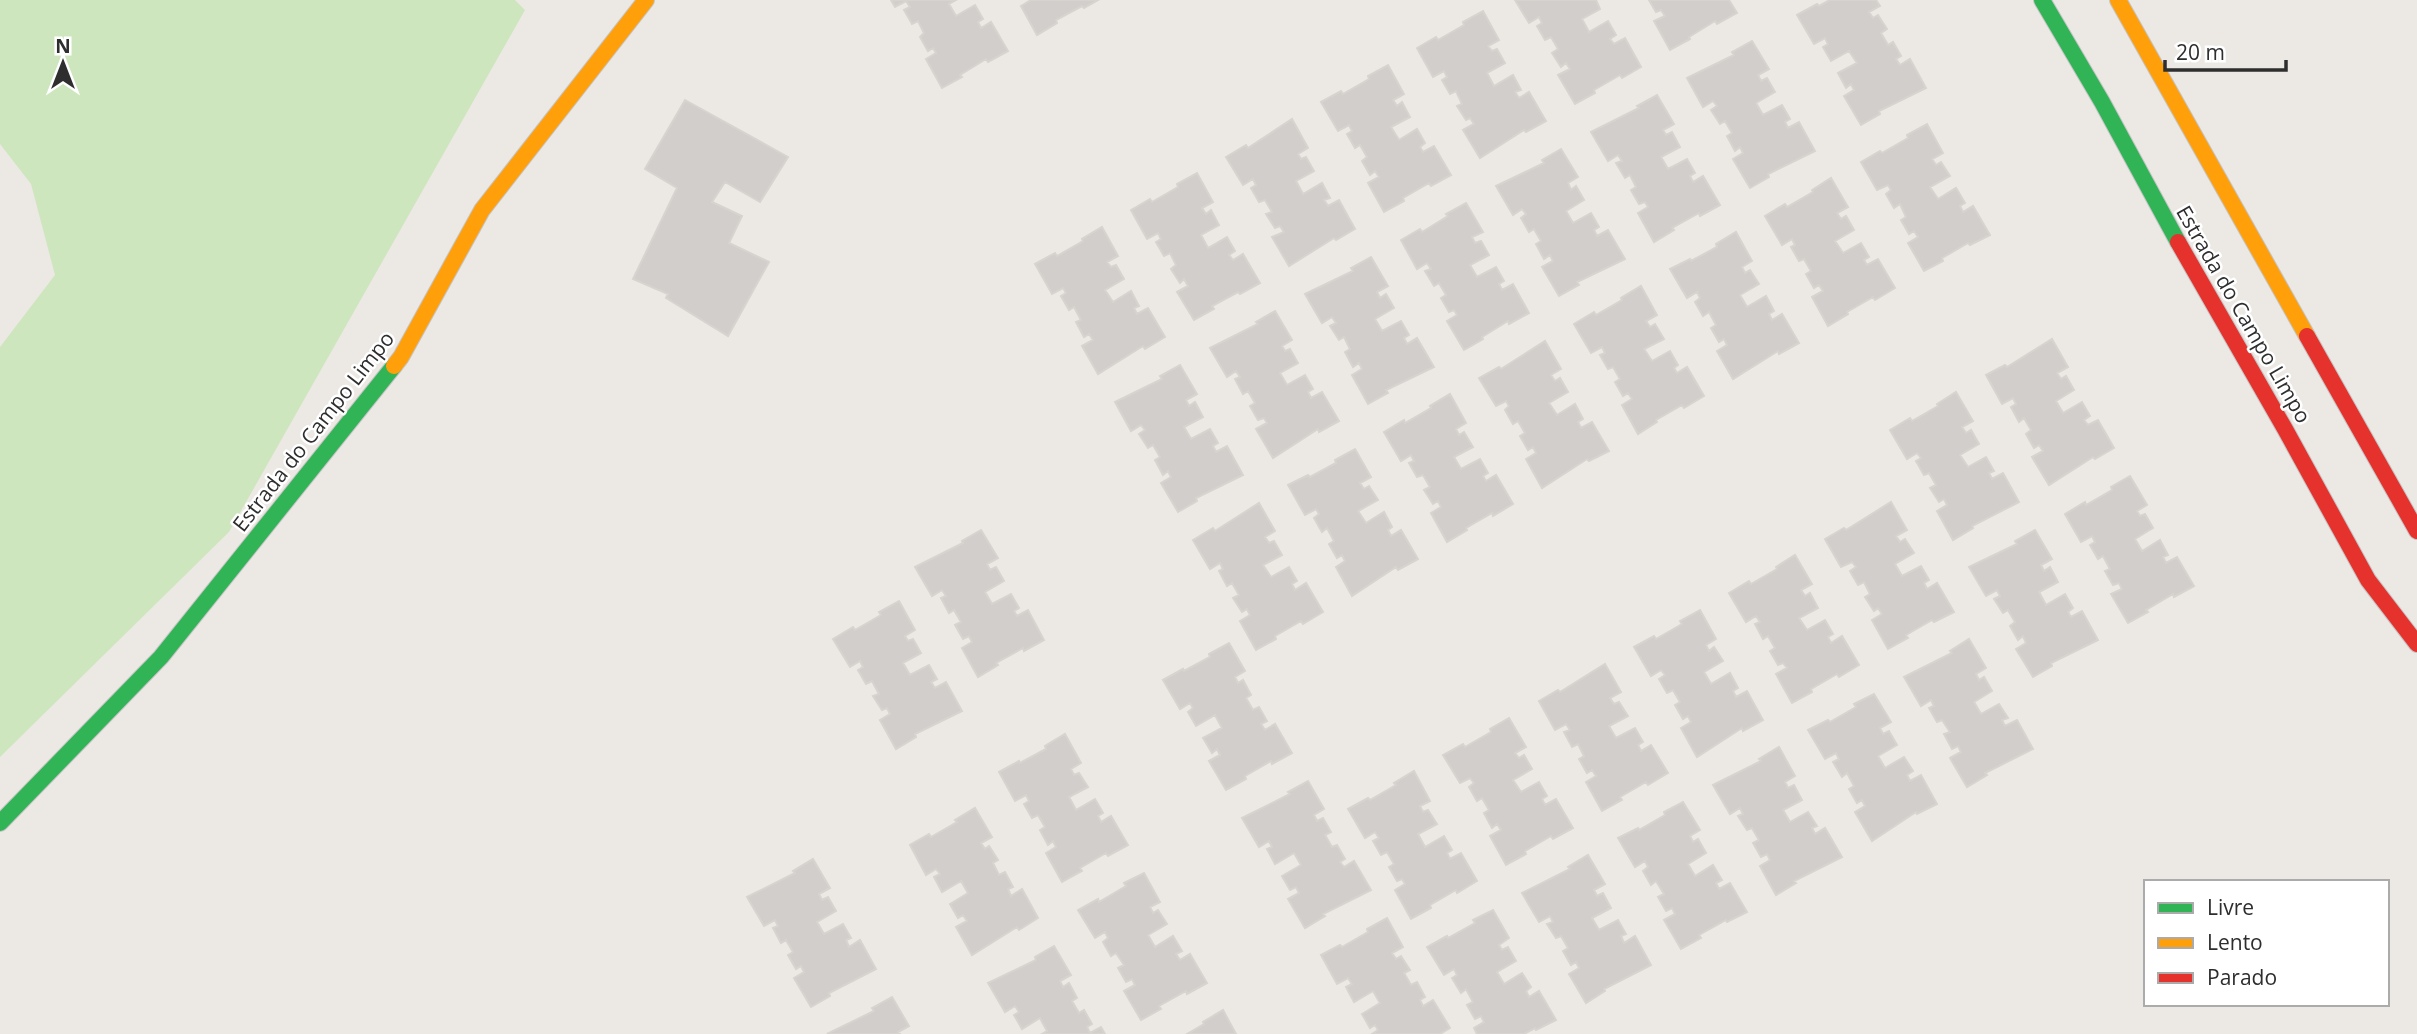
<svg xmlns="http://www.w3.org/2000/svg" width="2417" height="1034" viewBox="0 0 2417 1034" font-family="'Open Sans',sans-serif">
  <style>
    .green { fill: #cee6be }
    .building { fill: #d1cecb; stroke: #d7d4d0; stroke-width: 2 }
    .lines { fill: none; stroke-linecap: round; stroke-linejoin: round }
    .fast-casing { stroke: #c5c4c5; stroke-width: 18 }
    .slow-casing { stroke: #c5c4c5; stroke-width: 18 }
    .jam-casing { stroke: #c5c4c5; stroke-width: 18 }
    .fast { stroke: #30b455; stroke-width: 16 }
    .slow { stroke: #ff9f0a; stroke-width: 16 }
    .jam { stroke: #e5322d; stroke-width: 16 }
    .labels { text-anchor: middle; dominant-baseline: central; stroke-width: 5; stroke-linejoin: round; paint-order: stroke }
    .street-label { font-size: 21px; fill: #2e2e2e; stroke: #fff }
  </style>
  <rect width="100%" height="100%" fill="#ece8e4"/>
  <path class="green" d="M0,0H515L525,10L229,532L0,757V347L55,275L31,184L0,144Z"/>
  <path class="building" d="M891,0H956L949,4L956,16L975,5L983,19L978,22L981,28L991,22L1008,51L988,62L986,59L960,75L962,77L942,88L926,59L936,53L933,48L928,51L920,37L924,33L918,21L912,24L904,10L910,7L906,1L895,7Z
    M1031,0H1098L1084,8L1082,6L1056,20L1057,23L1037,35L1021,6Z
    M1515,0H1596L1600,9L1582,19L1589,32L1608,21L1616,35L1610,39L1614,44L1625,38L1641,67L1622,78L1620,75L1594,90L1595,93L1575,104L1558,75L1570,69L1566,63L1561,67L1552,53L1558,49L1551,37L1545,40L1537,26L1542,23L1539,17L1529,23Z
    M1649,0H1729L1737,13L1717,24L1715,21L1689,37L1690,39L1670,50L1654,21L1665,16L1661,10L1656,12Z
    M1830,0H1876L1880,6L1869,12L1873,18L1878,15L1887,29L1881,33L1888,45L1893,42L1901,56L1896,59L1900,65L1910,59L1926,88L1879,111L1880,114L1861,125L1844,96L1854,90L1851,84L1846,88L1838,73L1857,63L1849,51L1831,61L1823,47L1828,44L1825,38L1814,44L1797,15L1817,4L1819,6Z
    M1483,11L1499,40L1488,46L1492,51L1497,49L1505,63L1487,73L1494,86L1513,75L1521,90L1515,92L1519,98L1529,92L1546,121L1526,132L1524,130L1480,158L1463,130L1474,124L1470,118L1466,120L1457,106L1462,104L1456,91L1450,94L1442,80L1447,77L1444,71L1433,77L1417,48L1436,37L1438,40L1464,25L1463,22Z
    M1752,41L1769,69L1758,75L1761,81L1767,78L1775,92L1756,103L1763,115L1782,105L1790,119L1785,122L1788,128L1799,122L1815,151L1768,174L1769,177L1750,188L1733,159L1743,153L1740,147L1735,151L1727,136L1732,133L1725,121L1720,124L1711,110L1717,106L1713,101L1703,107L1687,78L1734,55L1732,52Z
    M1388,65L1404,94L1393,100L1397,106L1402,102L1410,117L1391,127L1399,140L1417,129L1425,143L1420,147L1423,152L1434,146L1451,175L1431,186L1429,183L1403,198L1404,201L1384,212L1368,183L1379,177L1375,171L1370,175L1362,161L1367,157L1360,145L1355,148L1347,134L1352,131L1349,125L1338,131L1321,102L1341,91L1343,94L1369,79L1368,76Z
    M1657,95L1674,124L1663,130L1666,135L1672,132L1680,147L1661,157L1668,169L1687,159L1695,173L1690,176L1693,182L1703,176L1720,205L1700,216L1699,213L1672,228L1674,230L1654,242L1638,213L1648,207L1645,202L1639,204L1631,190L1636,187L1630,175L1625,178L1616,163L1622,161L1618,155L1608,161L1591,132L1639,108L1637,106Z
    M685,100L788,157L760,202L725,182L712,202L742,216L729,243L769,262L728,336L666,298L668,294L633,279L677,188L645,169Z
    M1292,119L1308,148L1298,154L1301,159L1306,157L1314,171L1296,181L1303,194L1322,183L1330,198L1324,200L1328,206L1339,200L1355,229L1336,240L1334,238L1289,266L1272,237L1284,232L1280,226L1275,228L1266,214L1272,212L1265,200L1259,202L1251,188L1256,185L1253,179L1243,185L1226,157L1246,145L1248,148Z
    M1927,124L1943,153L1932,159L1936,165L1941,162L1950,176L1930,187L1938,199L1956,188L1965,203L1960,206L1963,212L1973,206L1990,235L1970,245L1968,243L1942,258L1943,261L1924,271L1908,243L1918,237L1914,231L1909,234L1901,220L1906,217L1900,204L1894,208L1886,194L1891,190L1888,185L1877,190L1861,162L1880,151L1882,153L1908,138L1907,135Z
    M1561,149L1578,177L1568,183L1571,190L1576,186L1584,200L1566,211L1573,223L1591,213L1599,227L1594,230L1597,236L1608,230L1625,259L1577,282L1579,285L1559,296L1542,267L1553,261L1550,255L1544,259L1536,244L1541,241L1534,229L1529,232L1521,218L1526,214L1522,209L1513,215L1496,186L1544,163L1542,160Z
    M1197,173L1213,202L1202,208L1206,214L1211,210L1219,225L1201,235L1208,248L1227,237L1235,251L1229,255L1233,260L1243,254L1260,283L1240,294L1238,292L1212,306L1214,309L1194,320L1177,292L1188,286L1184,279L1180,283L1171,269L1176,265L1170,253L1164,256L1156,242L1161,239L1158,233L1147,239L1131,210L1150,199L1152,202L1178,187L1177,184Z
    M1831,178L1848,207L1837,213L1841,219L1846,216L1854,230L1835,241L1843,253L1861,243L1869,257L1864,260L1867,265L1878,259L1895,288L1875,300L1873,297L1847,312L1848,314L1828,326L1812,297L1823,291L1819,285L1814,288L1806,274L1811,271L1804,259L1799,261L1791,247L1795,245L1792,239L1782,245L1765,216L1785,204L1787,207L1813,192L1812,190Z
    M1466,203L1483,232L1472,237L1475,243L1481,241L1489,255L1470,265L1477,277L1496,267L1504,281L1499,284L1502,290L1513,284L1529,313L1509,324L1508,321L1482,337L1483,339L1464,350L1447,321L1457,315L1454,310L1449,312L1441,298L1446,295L1439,283L1434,286L1425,271L1431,269L1427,263L1417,269L1401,240L1420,229L1422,232L1448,216L1446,214Z
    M1102,227L1118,256L1107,262L1111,267L1116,265L1124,279L1105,290L1113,302L1131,291L1139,306L1134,308L1137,314L1148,308L1165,337L1145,349L1143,346L1098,374L1082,346L1093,340L1089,334L1084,337L1076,322L1081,320L1074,307L1069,310L1061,296L1066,293L1063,288L1052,294L1035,264L1055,253L1057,256L1083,241L1082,239Z
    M1736,232L1752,261L1742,267L1745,273L1750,270L1759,284L1740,295L1747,307L1766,296L1774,311L1769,314L1772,320L1782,314L1799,343L1779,354L1778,351L1733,379L1717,351L1727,345L1724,339L1719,342L1711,328L1716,325L1709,312L1703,316L1695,302L1700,298L1697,292L1687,298L1670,269L1690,259L1691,261L1717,247L1716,244Z
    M1371,257L1388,286L1377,292L1380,298L1386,294L1394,308L1375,319L1382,331L1401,321L1409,335L1404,338L1407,344L1417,338L1434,367L1386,390L1388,393L1368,404L1352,375L1362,369L1359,363L1353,367L1345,352L1350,349L1344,337L1339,340L1330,326L1336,323L1332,317L1322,323L1305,294L1353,271L1351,268Z
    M1641,286L1657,315L1646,321L1650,327L1655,324L1664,339L1644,349L1652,361L1670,351L1678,365L1674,368L1677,373L1687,367L1704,396L1684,408L1682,405L1656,420L1657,422L1638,434L1622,405L1632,399L1628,393L1623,396L1615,382L1620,379L1613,367L1608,369L1600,355L1605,353L1602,347L1591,353L1574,324L1594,312L1596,315L1622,300L1621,298Z
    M1275,311L1292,340L1282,346L1285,351L1290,349L1298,363L1280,373L1287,385L1305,375L1313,389L1308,392L1311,398L1322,392L1339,421L1319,432L1318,429L1273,458L1256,429L1267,423L1264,418L1258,420L1250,406L1255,403L1248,391L1243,394L1235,379L1240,377L1236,371L1227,377L1210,348L1258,324L1256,322Z
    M2052,339L2068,367L2057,373L2061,379L2066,376L2074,390L2056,401L2063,413L2082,402L2090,416L2084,420L2088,425L2098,420L2114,448L2095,459L2093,457L2049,485L2032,457L2043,451L2039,445L2034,448L2026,434L2031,430L2024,418L2019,422L2011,407L2016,404L2013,398L2002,404L1986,375L2005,365L2007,367Z
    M1545,341L1561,369L1551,375L1555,381L1560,378L1568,392L1549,403L1557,415L1575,404L1583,419L1578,422L1581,428L1592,422L1609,451L1589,461L1587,459L1542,488L1526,459L1536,453L1533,447L1528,450L1520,436L1525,433L1518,421L1513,424L1505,410L1509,406L1506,401L1496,406L1479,378L1499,367L1501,369Z
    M1180,365L1197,394L1186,400L1189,406L1195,402L1203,417L1184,427L1191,439L1210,429L1218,443L1213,446L1216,452L1227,446L1243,475L1196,498L1197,501L1178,512L1161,483L1171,477L1168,471L1163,475L1155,460L1160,457L1153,445L1148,448L1139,434L1145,430L1141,425L1131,431L1115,402L1162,379L1160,376Z
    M1956,392L1973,421L1962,427L1966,433L1971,430L1979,444L1960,455L1968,467L1986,457L1994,471L1989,473L1992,479L2003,473L2019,502L1972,526L1973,528L1953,540L1937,511L1947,505L1944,499L1939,502L1930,488L1936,485L1929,473L1924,475L1916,461L1921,458L1917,453L1907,459L1890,430L1910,418L1912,421L1938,406L1937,404Z
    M1450,394L1466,423L1456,429L1459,435L1464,432L1473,447L1454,457L1461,469L1480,459L1488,473L1483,476L1486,481L1496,475L1513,504L1493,516L1492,513L1466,528L1467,530L1447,542L1431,513L1441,507L1438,501L1433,504L1424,490L1430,487L1423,475L1417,477L1409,463L1414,461L1411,455L1401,461L1384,432L1404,420L1405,423L1431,408L1430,406Z
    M1355,449L1371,477L1360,483L1364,489L1369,486L1378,500L1358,511L1366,523L1384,512L1392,527L1388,530L1391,536L1401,530L1418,559L1398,570L1396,567L1352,596L1336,567L1345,561L1342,555L1337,558L1329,544L1334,541L1327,528L1322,532L1314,518L1319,514L1316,509L1305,515L1288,485L1308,475L1310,477L1336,463L1335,460Z
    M2130,476L2147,505L2137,511L2140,516L2145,514L2153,528L2135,539L2142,551L2160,540L2168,555L2163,557L2166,563L2177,557L2194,586L2174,597L2173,594L2146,610L2148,612L2128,623L2111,594L2122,589L2119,583L2113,585L2105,571L2110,569L2103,556L2098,559L2090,545L2095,542L2092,536L2081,542L2065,514L2085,502L2086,505L2112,490L2111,487Z
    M1891,502L1907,530L1896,536L1900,542L1905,539L1914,553L1895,564L1902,576L1921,566L1929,580L1924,583L1927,589L1937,583L1954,612L1934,622L1932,620L1906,635L1908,638L1888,649L1872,620L1882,614L1878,608L1874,611L1865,597L1870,594L1864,582L1858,585L1850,571L1856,567L1852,562L1841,567L1825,539L1844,528L1846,530Z
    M1259,503L1275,531L1265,537L1269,543L1274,541L1282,555L1263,565L1271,577L1289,567L1297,581L1292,584L1295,590L1306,583L1323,612L1303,624L1301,621L1275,636L1276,639L1256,650L1240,621L1250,615L1247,609L1242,612L1233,598L1239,595L1232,583L1227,586L1219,571L1223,569L1220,563L1210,569L1193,540L1213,528L1215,531Z
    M981,530L998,558L987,564L990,570L996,567L1004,581L985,592L992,604L1011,594L1019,608L1014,611L1017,616L1028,610L1044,640L1024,651L1023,648L996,663L998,665L978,677L962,648L972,642L969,636L963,639L955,625L961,622L954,610L949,613L941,598L946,596L942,590L932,596L915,567L963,543L962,541Z
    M2035,530L2052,559L2041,565L2044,571L2050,567L2058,582L2039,592L2046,605L2065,594L2073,608L2068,612L2071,617L2082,611L2098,640L2051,663L2052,666L2033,677L2016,649L2026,643L2023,636L2018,640L2010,626L2015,622L2008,610L2003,613L1994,599L2000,596L1997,590L1986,596L1969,567L2017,544L2015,541Z
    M1795,555L1812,584L1801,590L1805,596L1810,593L1818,608L1799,618L1807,630L1825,620L1833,634L1828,637L1831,643L1842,636L1859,665L1839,677L1837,674L1811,689L1812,692L1792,703L1776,674L1787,668L1783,663L1778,665L1770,651L1775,648L1768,636L1763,639L1755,624L1760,622L1756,616L1746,622L1729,593L1749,581L1751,584L1777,569L1776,567Z
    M899,601L915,630L905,636L908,641L913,639L921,653L903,663L910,675L929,665L937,679L931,682L935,688L946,682L962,711L915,734L916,737L896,749L880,720L890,714L887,708L882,710L873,696L879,694L872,681L866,684L858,670L863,667L860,661L850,667L833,639L853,627L855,630L881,615L879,612Z
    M1700,610L1716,639L1706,645L1709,651L1714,647L1723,661L1704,672L1711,684L1730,673L1738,688L1733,691L1736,697L1747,691L1763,720L1743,731L1742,728L1697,757L1681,728L1691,722L1688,716L1683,719L1675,705L1680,702L1673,690L1667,693L1659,679L1665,675L1661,670L1651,676L1634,647L1654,636L1656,639L1682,624L1680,621Z
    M1969,639L1986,668L1976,674L1979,680L1984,677L1992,691L1974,702L1981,714L1999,704L2008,718L2002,720L2005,726L2017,720L2033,749L1985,773L1987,775L1967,787L1950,758L1961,752L1958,746L1952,749L1944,734L1950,732L1942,720L1937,722L1929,708L1934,706L1931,700L1921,706L1904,677L1952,653L1950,651Z
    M1229,643L1245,671L1235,677L1238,683L1243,680L1251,695L1246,698L1253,710L1259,707L1267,721L1261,724L1265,730L1275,724L1292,753L1272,764L1271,761L1245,776L1246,779L1226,790L1209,761L1220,755L1217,749L1212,753L1203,738L1222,728L1215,715L1196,726L1188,712L1193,708L1190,703L1180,709L1163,680L1183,669L1184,671L1210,657L1209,654Z
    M1605,664L1621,692L1610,698L1614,704L1619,702L1628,716L1609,726L1616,738L1635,728L1643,742L1638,745L1641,751L1651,745L1668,773L1648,785L1646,782L1620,797L1622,800L1602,811L1586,782L1596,776L1592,770L1587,773L1579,759L1584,756L1578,744L1572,747L1564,732L1570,730L1566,724L1555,730L1539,701L1558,690L1560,692Z
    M1874,694L1891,722L1880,728L1883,734L1889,731L1897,745L1878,756L1885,768L1904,757L1913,771L1907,775L1910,781L1921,775L1937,804L1917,814L1916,812L1872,841L1855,812L1865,806L1862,800L1857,803L1849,789L1854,786L1847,773L1842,777L1833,762L1839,759L1836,753L1825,759L1808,730L1828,720L1830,722L1856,707L1854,704Z
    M1509,718L1526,747L1515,753L1519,758L1524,755L1532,769L1513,780L1521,792L1539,782L1547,796L1542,799L1545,805L1556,799L1573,828L1553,839L1551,836L1525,851L1526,854L1506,865L1490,836L1501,830L1497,824L1492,828L1484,813L1489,810L1482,798L1477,801L1469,787L1474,783L1470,778L1460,783L1443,755L1463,744L1465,747L1491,732L1490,729Z
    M1065,734L1081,763L1071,769L1074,775L1079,773L1088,787L1069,797L1076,810L1095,799L1103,813L1098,816L1101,822L1111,816L1128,845L1108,856L1106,853L1080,868L1082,871L1062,882L1046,853L1056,847L1053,841L1048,845L1040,830L1045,827L1038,815L1032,818L1024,804L1029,801L1026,795L1015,801L999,772L1019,761L1020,763L1046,749L1045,746Z
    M1779,747L1795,776L1785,782L1788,788L1794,785L1802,800L1783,810L1790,822L1808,812L1817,826L1812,828L1815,834L1825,828L1842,857L1794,881L1796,883L1776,895L1760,866L1770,860L1767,854L1761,857L1753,843L1759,840L1752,828L1747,830L1738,816L1743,814L1740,808L1730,814L1713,785L1761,761L1759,759Z
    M1414,771L1430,801L1420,806L1423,812L1428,810L1437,824L1418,834L1425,847L1444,836L1452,850L1447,853L1450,859L1461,853L1477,881L1457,893L1456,890L1430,905L1431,908L1411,919L1395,890L1405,884L1402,879L1397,881L1389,867L1394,864L1387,852L1381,855L1373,841L1379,838L1375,832L1365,838L1348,809L1368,798L1370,800L1396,785L1394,783Z
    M1308,781L1324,809L1314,815L1317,821L1323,818L1331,832L1325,835L1332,847L1337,845L1345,859L1340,862L1344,867L1354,861L1371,890L1323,914L1325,916L1305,928L1288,899L1299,893L1296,887L1290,890L1282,876L1301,865L1294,853L1275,864L1267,849L1272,847L1269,841L1259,847L1242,818L1290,794L1288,792Z
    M1683,802L1700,830L1690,836L1693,842L1698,839L1706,853L1688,864L1695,876L1713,865L1722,880L1716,883L1719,889L1730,883L1747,912L1727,922L1726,920L1699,935L1701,938L1681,949L1664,920L1675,914L1672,908L1666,911L1658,897L1664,894L1656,881L1651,885L1643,871L1648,867L1645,861L1635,867L1618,838L1638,828L1639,830L1665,815L1664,812Z
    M975,808L992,837L981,843L985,849L989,846L998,860L993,863L999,875L1005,872L1013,887L1008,889L1011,896L1022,889L1038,918L1019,930L1017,927L972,955L956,927L967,921L963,915L958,918L950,904L968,893L961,881L942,892L934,877L940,874L936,869L926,875L910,845L929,834L931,837L957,822L955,820Z
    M1588,855L1605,884L1594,890L1597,896L1603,893L1611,908L1592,918L1599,930L1618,920L1626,934L1621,936L1624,943L1635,936L1651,965L1604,989L1605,991L1586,1003L1569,974L1579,968L1576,962L1571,965L1563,951L1568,948L1561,936L1556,938L1547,924L1553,922L1550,916L1539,922L1522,893L1570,869L1568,867Z
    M813,859L830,888L819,894L822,900L828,897L836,911L817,922L824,934L843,924L851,938L846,940L849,947L860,940L876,969L829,993L830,996L811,1007L794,978L804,972L801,966L796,969L788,955L793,952L786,940L781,943L773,928L778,926L775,920L764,926L747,897L795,873L793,871Z
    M1144,873L1160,902L1150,907L1153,913L1158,910L1167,924L1148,935L1155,947L1173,936L1182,951L1176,954L1180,960L1190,954L1207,983L1187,994L1186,991L1159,1006L1161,1009L1141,1020L1124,991L1135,985L1132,979L1126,982L1118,968L1124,965L1116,953L1111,956L1103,942L1108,938L1105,932L1095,938L1078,910L1098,899L1099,902L1126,886L1124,883Z
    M1493,910L1509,938L1499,945L1502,950L1508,947L1516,961L1497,972L1504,984L1522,973L1531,987L1526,991L1529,997L1539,991L1556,1020L1536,1030L1535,1028L1524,1034H1477L1474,1028L1484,1022L1481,1016L1475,1019L1467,1005L1473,1002L1466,989L1461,993L1452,978L1457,975L1454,969L1444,975L1427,947L1447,936L1448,938L1475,923L1473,920Z
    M1387,918L1403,947L1392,953L1396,959L1401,956L1410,970L1404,973L1411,985L1417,982L1425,997L1420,1000L1423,1006L1433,1000L1450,1028L1440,1034H1372L1378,1030L1375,1025L1370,1028L1362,1014L1380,1003L1373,991L1354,1002L1346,987L1352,984L1348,978L1337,984L1321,955L1340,945L1342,947L1368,932L1367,929Z
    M1054,946L1071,975L1060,981L1063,987L1069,983L1077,998L1072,1001L1079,1013L1084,1010L1092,1024L1087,1027L1090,1033L1101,1027L1105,1034H1042L1047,1031L1040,1018L1022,1029L1014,1015L1019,1012L1015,1006L1005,1012L988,983L1036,960L1035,957Z
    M892,997L909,1026L898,1032L900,1034H827L874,1011L872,1008Z
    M1223,1010L1236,1034H1187L1204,1024L1203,1022Z"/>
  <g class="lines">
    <g class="fast-casing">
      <path id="fast" d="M2042,0L2102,102L2178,242
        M0,823L161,657L394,366"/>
    </g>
    <g class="slow-casing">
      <path id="slow" d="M2118,0L2307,336
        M394,366L401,357L482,210L646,0"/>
    </g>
    <g class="jam-casing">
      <path id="jam" d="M2178,242L2285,429L2368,580L2417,644
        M2307,336L2417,531"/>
    </g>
    <use href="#fast" class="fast"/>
    <use href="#slow" class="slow"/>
    <use href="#jam" class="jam"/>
  </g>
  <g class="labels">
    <g class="street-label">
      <text transform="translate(2244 314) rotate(60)">Estrada do Campo Limpo</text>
      <text transform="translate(313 431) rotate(-52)">Estrada do Campo Limpo</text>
    </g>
  </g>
  <rect x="2144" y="880" width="245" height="126" fill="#ffffff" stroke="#ababab" stroke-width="2"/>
  <rect x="2158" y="903" width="35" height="10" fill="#30b455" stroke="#ababab" stroke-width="2"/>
  <text x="2207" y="915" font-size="21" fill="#2e2e2e">Livre</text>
  <rect x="2158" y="938" width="35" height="10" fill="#ff9f0a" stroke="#ababab" stroke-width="2"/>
  <text x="2207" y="950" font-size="21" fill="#2e2e2e">Lento</text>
  <rect x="2158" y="973" width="35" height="10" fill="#e5322d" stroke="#ababab" stroke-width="2"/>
  <text x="2207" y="985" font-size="21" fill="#2e2e2e">Parado</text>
  <g transform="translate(63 63)" stroke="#ffffff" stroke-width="5" paint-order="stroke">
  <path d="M0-5L12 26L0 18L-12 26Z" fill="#2e2e2e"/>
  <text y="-10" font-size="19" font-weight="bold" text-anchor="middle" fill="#2e2e2e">N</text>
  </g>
  <path d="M2165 60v10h121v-10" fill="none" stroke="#2e2e2e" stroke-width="3.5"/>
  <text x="2176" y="60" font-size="21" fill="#2e2e2e" stroke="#ffffff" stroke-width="5" paint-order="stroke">20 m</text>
</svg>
